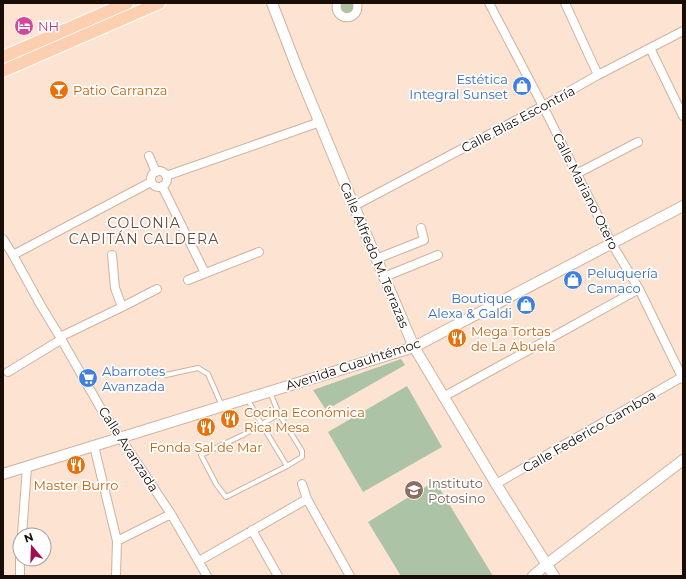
<svg xmlns="http://www.w3.org/2000/svg" width="686" height="579" viewBox="0 0 686 579" font-family="Montserrat,sans-serif">
  <style>
    .green { fill: #acc3a6 }
    .lines { fill: none; stroke-linecap: round; stroke-linejoin: round }
    .service-casing { stroke: #d1b19d; stroke-width: 6 }
    .minor-casing { stroke: #d1b19d; stroke-width: 10 }
    .tertiary-casing { stroke: #d1b19d; stroke-width: 12 }
    .primary-casing { stroke: #fff; stroke-width: 14 }
    .service { stroke: #fff; stroke-width: 4 }
    .minor { stroke: #fff; stroke-width: 8 }
    .tertiary { stroke: #fff; stroke-width: 10 }
    .primary { stroke: #fccfb1; stroke-width: 12 }
    .labels { text-anchor: middle; dominant-baseline: central; stroke-width: 3.5; stroke-linejoin: round; paint-order: stroke }
    .hotel-label { font-size: 13px; fill: #b23c85; stroke: #fff; text-anchor: start }
    .shop-label { font-size: 13px; fill: #366cbe; stroke: #fff; text-anchor: end }
    .food-label { font-size: 13px; fill: #c56008; stroke: #fff; text-anchor: start }
    .street-label { font-size: 13px; fill: #190e07; stroke: #fff }
    .education-label { font-size: 13px; fill: #785e54; stroke: #fff; text-anchor: start }
    .neighbourhood-label { font-size: 14px; letter-spacing: 1px; fill: #664c3a; stroke: #fff }
  </style>
  <rect width="100%" height="100%" fill="#fde3d2"/>
  <path class="green" d="M341,3H355L351,15L341,12L340,4Z
    M401,359L405,365L326,410L313,390Z
    M407,386L442,447L363,492L328,432Z
    M435,481L493,576H401L368,522Z"/>
  <g class="lines">
    <g class="service-casing">
      <path id="service" d="M166,375L198,368L208,374L222,406
        M270,392L279,414L302,451V457L287,466L226,497L216,484L201,455L243,435L279,414
        M248,400L262,425L287,466"/>
    </g>
    <g class="minor-casing">
      <path id="minor" d="M337,3C333,22 361,22 357,3
        M489,3L543,106L612,244L639,289L683,379
        M565,3L598,75
        M650,48L683,116
        M149,156L156,172
        M151 179a8 8 0 1 1 16 0a8 8 0 1 1-16 0Z
        M576,174L638,142
        M166,176L320,122
        M162,186L205,273
        M354,206L543,106L598,75L683,31
        M3,239L13,255L40,304L60,337L100,407L171,514L207,576
        M13,255L151,182
        M112,255L115,288L122,307
        M376,259L424,240L421,228
        M384,277L438,255
        M188,280L259,252
        M60,337L122,307L157,289
        M8,372L62,339
        M443,397L547,340L639,289
        M94,446L117,541L116,576
        M302,484L307,499L350,576
        M496,484L682,377
        M252,530L278,576
        M22,535L27,467
        M117,541L171,514
        M199,561L307,499
        M20,576V559"/>
    </g>
    <g class="tertiary-casing">
      <path id="tertiary" d="M272,3L297,68L354,206L414,347L496,484L554,576
        M3,474L414,347L683,206
        M533,576L547,564L683,460"/>
    </g>
    <g class="primary-casing">
      <path id="primary" d="M3,57L127,3
        M3,71L159,3"/>
    </g>
    <use href="#service" class="service"/>
    <use href="#minor" class="minor"/>
    <use href="#tertiary" class="tertiary"/>
    <use href="#primary" class="primary"/>
  </g>
  <defs>
    <g id="hotel-disc" transform="scale(1)"><circle r="9.5" fill="#d1479c" stroke="#fff"/><path d="M-6-4.5h1.5V1H6V5H4.5V3h-9V5H-6ZM-4 0a1.8 1.8 0 1 1 3.6 0ZM.5 0V-2.5h3Q6-2.5 6 0Z" fill="#fff"/></g>
    <g id="shop-disc" transform="scale(1)"><circle r="9.5" fill="#3f7fe0" stroke="#fff"/><path d="M-5-2.5h2.3a2.7 3.5 0 0 1 5.4 0H5L5.5 6h-11ZM-1.5-2.5h3a1.5 2.3 0 0 0-3 0Z" fill="#fff"/></g>
    <g id="bar-disc" transform="scale(1)"><circle r="9.5" fill="#e8710a" stroke="#fff"/><path d="M-6-5H6L.8 .8V4.5H3.5V6h-7V4.5H-.8V.8Z" fill="#fff"/></g>
    <g id="restaurant-disc" transform="scale(1)"><circle r="9.5" fill="#e8710a" stroke="#fff"/><path d="M-5-6h1v4h1v-4h1v4h1v-4h1v5L-1.5 .5V6h-2V.5L-5-1ZM5-6V6H3V1.5H1.5Q1.5-4 5-6Z" fill="#fff"/></g>
    <g id="supermarket-disc" transform="scale(1)"><circle r="9.5" fill="#3f7fe0" stroke="#fff"/><path d="M-6-5.5h2.5l.6 2H6L4.5 2H-2.5L-4.4-4H-6ZM-1.5 3.2a1.3 1.3 0 1 0 .1 0ZM3 3.2a1.3 1.3 0 1 0 .1 0Z" fill="#fff"/></g>
    <g id="school-disc" transform="scale(1)"><circle r="9.5" fill="#8d6e63" stroke="#fff"/><path d="M0-5L7-2L0 1L-7-2ZM-4 1L0 2.5L4 1V4Q0 6-4 4Z" fill="#fff"/></g>
  </defs>
  <g fill-rule="evenodd">
    <use href="#hotel-disc" x="24" y="26"/>
    <use href="#shop-disc" x="522" y="86"/>
    <use href="#bar-disc" x="59" y="90"/>
    <use href="#shop-disc" x="573" y="280"/>
    <use href="#shop-disc" x="526" y="305"/>
    <use href="#restaurant-disc" x="457" y="338"/>
    <use href="#supermarket-disc" x="88" y="378"/>
    <use href="#restaurant-disc" x="230" y="419"/>
    <use href="#restaurant-disc" x="206" y="427"/>
    <use href="#restaurant-disc" x="76" y="465"/>
    <use href="#school-disc" x="414" y="490"/>
  </g>
  <g class="labels">
    <g class="hotel-label">
      <text x="38" y="26">NH</text>
    </g>
    <g class="shop-label">
      <text x="508" y="79">Estética<tspan x="508" dy="15">Integral Sunset</tspan></text>
      <text x="587" y="273" text-anchor="start">Peluquería<tspan x="587" dy="15">Camaco</tspan></text>
      <text x="512" y="298">Boutique<tspan x="512" dy="15">Alexa &amp; Galdi</tspan></text>
      <text x="102" y="371" text-anchor="start">Abarrotes<tspan x="102" dy="15">Avanzada</tspan></text>
    </g>
    <g class="food-label">
      <text x="73" y="90">Patio Carranza</text>
      <text x="471" y="331">Mega Tortas<tspan x="471" dy="15">de La Abuela</tspan></text>
      <text x="244" y="412">Cocina Económica<tspan x="244" dy="15">Rica Mesa</tspan></text>
      <text x="206" y="447" text-anchor="middle">Fonda Sal de Mar</text>
      <text x="76" y="485" text-anchor="middle">Master Burro</text>
    </g>
    <g class="street-label">
      <text transform="translate(518 119) rotate(-28)">Calle Blas Escontría</text>
      <text transform="translate(586 191) rotate(63)">Calle Mariano Otero</text>
      <text transform="translate(375 255) rotate(67)">Calle Alfredo M. Terrazas</text>
      <text transform="translate(353 364) rotate(-18)">Avenida Cuauhtémoc</text>
      <text transform="translate(589 431) rotate(-30)">Calle Federico Gamboa</text>
      <text transform="translate(129 449) rotate(57)">Calle Avanzada</text>
    </g>
    <g class="education-label">
      <text x="428" y="483">Instituto<tspan x="428" dy="15">Potosino</tspan></text>
    </g>
    <g class="neighbourhood-label">
      <text x="144" y="223">COLONIA<tspan x="144" dy="16">CAPITÁN CALDERA</tspan></text>
    </g>
  </g>
  <rect width="686" height="579" fill="none" stroke="#190e07" stroke-width="8"/>
  <g transform="translate(32 547) rotate(341)"><circle r="19" fill="#ffffff" stroke="#a39f9c"/>
  <path d="M0-3L7 15L0 10L-7 15Z" fill="#a30e4e"/>
  <text y="-6" font-size="11" font-weight="bold" text-anchor="middle" fill="#190e07">N</text>
  </g>
</svg>
